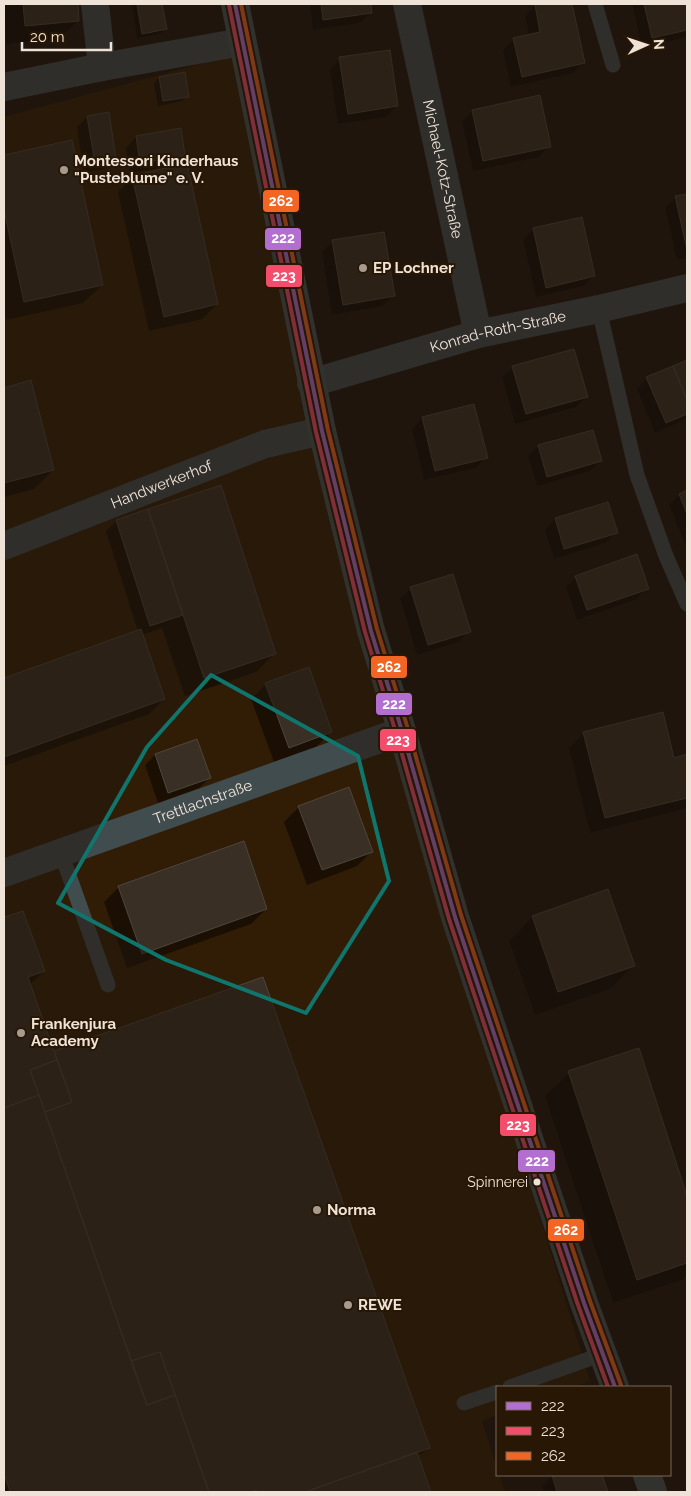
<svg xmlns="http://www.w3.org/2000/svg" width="691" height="1496" viewBox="0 0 691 1496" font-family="Raleway,sans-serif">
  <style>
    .built { fill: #311d05 }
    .shadow { fill: #0007 }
    .building { fill: #392f24; stroke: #4e463d }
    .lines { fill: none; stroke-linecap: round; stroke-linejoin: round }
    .lane { stroke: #414c4f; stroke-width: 15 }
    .street { stroke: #414c4f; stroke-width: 28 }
    .primary { stroke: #465457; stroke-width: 28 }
    .bus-1-casing { stroke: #281704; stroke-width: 8 }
    .bus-2-casing { stroke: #281704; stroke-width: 8 }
    .bus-3-casing { stroke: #281704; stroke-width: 8 }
    .bus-1 { stroke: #b36fd0; stroke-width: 4 }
    .bus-2 { stroke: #f44d6c; stroke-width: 4 }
    .bus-3 { stroke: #f26522; stroke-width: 4 }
    .marked { fill: none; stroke: #0f766e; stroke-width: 4; stroke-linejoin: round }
    .poi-dot { fill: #a79b90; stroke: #281704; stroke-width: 2 }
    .bus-dot { fill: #efe3d7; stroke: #281704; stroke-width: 2 }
    .labels { text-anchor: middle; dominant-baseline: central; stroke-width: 4; stroke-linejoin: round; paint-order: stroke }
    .bus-label { font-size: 14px; fill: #efe3d7; stroke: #281704; text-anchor: end }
    .poi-label { font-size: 15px; font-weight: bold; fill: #efe3d7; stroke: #281704; text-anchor: start }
    .street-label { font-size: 15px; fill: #efe3d7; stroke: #281704 }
    .line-badge { stroke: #281704; stroke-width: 2 }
    .badge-label { font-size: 14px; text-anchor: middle; font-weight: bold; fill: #fff }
  </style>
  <rect width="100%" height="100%" fill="#20160c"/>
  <path class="built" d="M244,52L394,727L493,1064L590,1381L574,1387H497V1415L482,1421L497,1468V1475H500L505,1492H4V117Z"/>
  <path class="shadow" d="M4,4H76L78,21L59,39L6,44Z
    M132,4H161L165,29L160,34L137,38Z
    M310,4H369L371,13L360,23L313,30Z
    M545,4H571L583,63L573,73L511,87L503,50L514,39L529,36L525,16L535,6Z
    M632,4H687V37L642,48Z
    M340,59L397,106L386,117L338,124L330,69Z
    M159,78L187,96L182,101L158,106L154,83Z
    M473,111L549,146L539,157L473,171L462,121Z
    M87,117L115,159L105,169L84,173L77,127Z
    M136,137L184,155L173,166L130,173L126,148Z
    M71,142L102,285L83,303L6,320L4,312V157Z
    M133,177L217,304L202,319L149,331L118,192Z
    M687,195V258L677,260L665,208L675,198Z
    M581,218L594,276L583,286L536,297L523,240L533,230Z
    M333,241L393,296L383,306L332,315L322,252Z
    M687,361V419L655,433L637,389L647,378Z
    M513,367L586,397L576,407L515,424L502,377Z
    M30,382L53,470L34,489L4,497V389Z
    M422,418L486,457L476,468L424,480L412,429Z
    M539,446L601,461L590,471L537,486L528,456Z
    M220,487L275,653L256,672L185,696L162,628L141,635L164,699L149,714L4,766V680L138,631L106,531L116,521Z
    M687,491V543L685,544L669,505L679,495Z
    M607,503L616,532L606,543L554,559L545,530L555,519Z
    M576,577L647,588L637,599L577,620L566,587Z
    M411,588L469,631L459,642L417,655L400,598Z
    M266,684L331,732L316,747L274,762L251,699Z
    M584,733L673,759L687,756V808L590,833L569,748Z
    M196,741L209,778L199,788L158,803L145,765L155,755Z
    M299,807L372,851L357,866L307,885L284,822Z
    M119,887L266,909L251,924L127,968L104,902Z
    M532,917L634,965L610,989L535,1015L509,941Z
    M4,918L44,971L29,985L54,1054L55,1052L428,1448L423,1453L417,1455L430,1492H4Z
    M638,1050L687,1200V1275L682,1280L613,1303L545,1096L569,1073Z
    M556,1475H601L607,1492H544L542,1486L552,1476Z"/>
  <path class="building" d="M23,4H78L79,21L25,26Z
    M137,4H162L167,29L142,34Z
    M321,4H371L372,13L323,20Z
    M539,4H572L585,63L522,77L513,38L540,32L535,5Z
    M644,4H687V30L652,38Z
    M390,50L398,106L348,114L339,57Z
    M185,72L189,97L163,101L159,77Z
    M540,95L551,147L483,161L472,110Z
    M109,112L116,159L95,163L87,116Z
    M181,128L185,156L140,163L136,136Z
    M72,140L103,285L24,302L4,210V155Z
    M187,163L218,304L164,317L132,176Z
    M687,194V250L675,196Z
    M582,217L595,276L546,288L533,228Z
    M384,232L395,296L343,305L332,240Z
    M574,349L588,397L526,414L512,366Z
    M687,360V400L673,366Z
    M673,366L687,400V414L666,423L646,377Z
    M31,380L54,470L4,483V388Z
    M474,404L488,458L435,471L422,417Z
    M593,430L602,461L547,477L538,445Z
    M221,485L276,654L204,678L148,509Z
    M687,490V514L679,494Z
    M608,502L618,533L564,549L555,518Z
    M148,509L183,615L150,626L116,520Z
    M637,554L649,589L587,610L575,576Z
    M453,574L471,632L428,645L410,587Z
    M141,629L165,699L4,757V678Z
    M309,667L332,732L289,748L265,683Z
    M663,712L674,758L687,754V798L605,818L583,732Z
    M197,739L211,778L168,793L155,754Z
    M349,787L373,852L322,870L298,806Z
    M244,841L267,909L142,954L118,886Z
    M608,889L635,966L558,992L532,916Z
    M23,911L45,971L28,977L57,1060L30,1070L39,1095L4,1108V913L5,917Z
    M263,977L430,1448L305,1492H258L257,1490L251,1492H209L160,1352L131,1361L45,1112L72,1102L54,1051Z
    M639,1048L687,1196V1263L637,1280L568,1071Z
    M57,1060L72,1102L45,1112L30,1070Z
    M39,1095L147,1405L175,1395L209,1492H10L4,1473V1108Z
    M160,1352L175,1395L147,1405L131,1361Z
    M417,1452L431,1492H305Z
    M552,1475H602L608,1492H557Z"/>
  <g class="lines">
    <path class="lane" d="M595,4L613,65
      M599,309L637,475L666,556L687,604
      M61,853L108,985
      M510,1387L603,1354
      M464,1403L497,1392"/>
    <g class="street">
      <path d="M95,4L102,67"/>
      <path id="s1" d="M407,4L478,334"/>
      <path d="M4,87L102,67L242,42"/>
      <path id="s2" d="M311,383L478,334L599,309L687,288"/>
      <path id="s3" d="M4,546L265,444L322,431"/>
      <path id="s4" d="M4,873L402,731"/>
    </g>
    <path class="primary" d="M235,4L322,431L371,631L402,731L455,917L584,1303L615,1387
      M647,1475L653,1492"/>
    <g class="bus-1-casing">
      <path id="bus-1" d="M235,4L322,431L371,631L402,731L455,917L584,1303L615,1387"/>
    </g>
    <g class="bus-2-casing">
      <path id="bus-2" d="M229,5L316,432L365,632L396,733L449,919L578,1305L608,1387"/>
    </g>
    <g class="bus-3-casing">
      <path id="bus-3" d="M241,4L328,430L377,629L408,729L461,915L590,1301L621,1385"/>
    </g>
    <use href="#bus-1" class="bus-1"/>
    <use href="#bus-2" class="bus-2"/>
    <use href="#bus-3" class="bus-3"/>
  </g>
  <path d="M0 0H691V1496H0ZM211,675L358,756L389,881L306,1013L166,960L58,903L147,747Z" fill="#20160c" fill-opacity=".55" fill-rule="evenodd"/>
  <path class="marked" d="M211,675L358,756L389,881L306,1013L166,960L58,903L147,747Z"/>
  <g class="poi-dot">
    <circle cx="64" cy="170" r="5"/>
    <circle cx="363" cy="268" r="5"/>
    <circle cx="21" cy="1033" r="5"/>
    <circle cx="317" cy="1210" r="5"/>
    <circle cx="348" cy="1305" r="5"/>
  </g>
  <circle class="bus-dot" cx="537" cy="1182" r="4.5"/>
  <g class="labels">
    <g class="bus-label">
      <text x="528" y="1182">Spinnerei</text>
    </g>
    <g class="poi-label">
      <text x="74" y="161">Montessori Kinderhaus<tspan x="74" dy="17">"Pusteblume" e. V.</tspan></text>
      <text x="373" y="268">EP Lochner</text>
      <text x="31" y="1024">Frankenjura<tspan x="31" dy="17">Academy</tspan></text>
      <text x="327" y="1210">Norma</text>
      <text x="358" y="1305">REWE</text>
    </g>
    <g class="street-label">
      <text stroke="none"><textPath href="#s1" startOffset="169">Michael-Kotz-Straße</textPath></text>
      <text stroke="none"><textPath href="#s2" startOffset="194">Konrad-Roth-Straße</textPath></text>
      <text stroke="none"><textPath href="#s3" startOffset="169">Handwerkerhof</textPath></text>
      <text stroke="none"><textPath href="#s4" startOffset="211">Trettlachstraße</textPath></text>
    </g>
  </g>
  <g class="line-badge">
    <rect x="262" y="189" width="38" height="24" rx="5" fill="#f26522"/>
    <rect x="264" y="227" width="38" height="24" rx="5" fill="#b36fd0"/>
    <rect x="265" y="264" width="38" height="24" rx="5" fill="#f44d6c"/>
    <rect x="370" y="655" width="38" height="24" rx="5" fill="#f26522"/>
    <rect x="375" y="692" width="38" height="24" rx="5" fill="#b36fd0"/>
    <rect x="379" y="728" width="38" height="24" rx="5" fill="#f44d6c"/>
    <rect x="499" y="1113" width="38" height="24" rx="5" fill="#f44d6c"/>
    <rect x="517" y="1149" width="39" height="24" rx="5" fill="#b36fd0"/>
    <rect x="547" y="1218" width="38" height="24" rx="5" fill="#f26522"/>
  </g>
  <g class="badge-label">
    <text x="281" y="206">262</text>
    <text x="283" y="243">222</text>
    <text x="284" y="281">223</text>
    <text x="389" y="672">262</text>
    <text x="394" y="709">222</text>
    <text x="398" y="745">223</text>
    <text x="518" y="1130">223</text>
    <text x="537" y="1166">222</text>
    <text x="566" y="1235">262</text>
  </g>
  <rect width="691" height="1496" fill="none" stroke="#efe3d7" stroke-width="10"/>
  <rect x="496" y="1386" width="175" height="90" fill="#281704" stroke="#786958"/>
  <rect x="506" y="1402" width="25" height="8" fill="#b36fd0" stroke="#786958"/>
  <text x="541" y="1411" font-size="15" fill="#efe3d7">222</text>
  <rect x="506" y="1427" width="25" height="8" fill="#f44d6c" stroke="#786958"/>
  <text x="541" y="1436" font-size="15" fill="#efe3d7">223</text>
  <rect x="506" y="1452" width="25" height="8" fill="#f26522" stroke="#786958"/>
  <text x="541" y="1461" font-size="15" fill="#efe3d7">262</text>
  <g transform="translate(646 45) rotate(87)" stroke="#281704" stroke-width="4" paint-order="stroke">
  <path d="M0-4L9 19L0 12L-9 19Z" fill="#efe3d7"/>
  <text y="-8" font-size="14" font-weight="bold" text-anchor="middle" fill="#efe3d7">N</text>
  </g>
  <path d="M22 42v8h89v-8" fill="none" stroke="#efe3d7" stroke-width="2.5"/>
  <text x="30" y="42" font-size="15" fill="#efe3d7" stroke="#281704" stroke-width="4" paint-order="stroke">20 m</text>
</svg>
